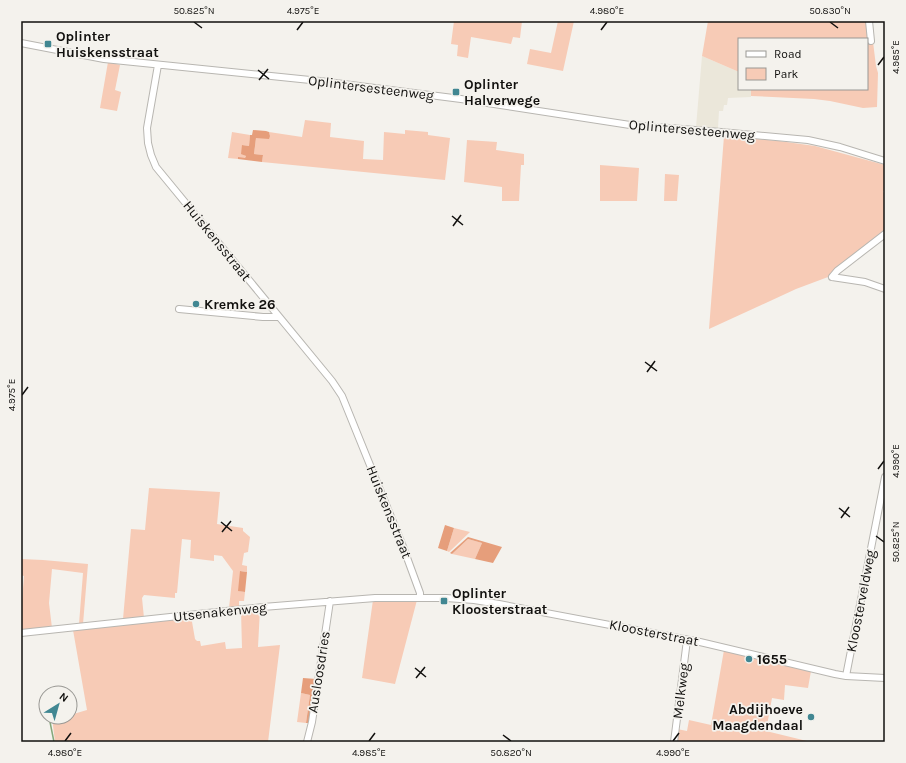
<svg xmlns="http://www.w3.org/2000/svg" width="906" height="763" viewBox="0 0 906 763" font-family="Karla,sans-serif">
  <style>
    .built { fill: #ebe7da }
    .green { fill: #f7cbb6 }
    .forest { fill: #e69e7b }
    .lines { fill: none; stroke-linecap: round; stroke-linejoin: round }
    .stream { stroke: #85a87b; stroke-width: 1.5 }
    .minor-casing { stroke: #b8b6b1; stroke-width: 8 }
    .minor { stroke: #fff; stroke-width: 6 }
    .ticks { fill: none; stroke: #11100e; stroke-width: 1.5 }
    .poi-dot { fill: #418792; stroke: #f4f2ed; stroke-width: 1.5 }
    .labels { text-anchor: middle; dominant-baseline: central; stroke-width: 3.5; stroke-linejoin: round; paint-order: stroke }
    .poi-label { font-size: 14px; font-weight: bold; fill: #11100e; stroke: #f4f2ed; text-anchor: start }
    .street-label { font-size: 14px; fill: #11100e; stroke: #f4f2ed }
    .neatline { fill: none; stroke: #11100e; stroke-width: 1.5 }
    .ticks-label { font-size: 10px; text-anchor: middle; fill: #11100e }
  </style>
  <rect width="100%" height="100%" fill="#f4f2ed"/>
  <path class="built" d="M702,56L739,72V89H751V97L728,98L727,105H724L723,111H719L718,128L696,127Z"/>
  <path class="green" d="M454,21H522L520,38L513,37L511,44L471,37L468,58L457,56L458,45L451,44Z
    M558,21H574L563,71L527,64L530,49L551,53Z
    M708,21H866L873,42L876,66L878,73L877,107L863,108L830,101L814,99L751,96V89H867V39H739V72L702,56Z
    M108,62L120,65L115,90L121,92L117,111L100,108Z
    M305,120L331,123L330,137L364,141L363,159L383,160L384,132L405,134V130L428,132V135L450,138L445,180L262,162L263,155L254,154L256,138L270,136L269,132L302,137Z
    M232,132L250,135L249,146L242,145L244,155L246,156L245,158H238V159L228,158Z
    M724,136L779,141L815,146L885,165V191H883L885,195V233L828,277L796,289L709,329Z
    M467,140L497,142L496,150L524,154V165H521L519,201H502V187L464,182Z
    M600,165L639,168L637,201H600Z
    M665,174L679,175L677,201H664Z
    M149,488L220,492L217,524L243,528V531L250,537L248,552L244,553L242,565L247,566V572L241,571L239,591L245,592L244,601H239V606L229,608L233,571L222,556L214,555V561L190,558L191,540L182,539L177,593H175V598L144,595L142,598L144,618L123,619L131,529L145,530Z
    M454,528L470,532L449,552L447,551Z
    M468,539L482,543L475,559L452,554Z
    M21,559L43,560L88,564L83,624H79L83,573L52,569L49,603L52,628L21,631V613L24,576L21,575Z
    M373,600H417L395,684L362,678Z
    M260,609L258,647L280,645L268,742H55L52,717H70V715L87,710L73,630L191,616L195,639L197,641H200L201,646L225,642L226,649L242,648L241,611Z
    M724,650L811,671L808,688L785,685L784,700L772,698L766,731L811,742H675L677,729L687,731L689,720L711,725Z
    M301,693L310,695L306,723L297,722Z"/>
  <path class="forest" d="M253,130L266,131L269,132L270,136L269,139L256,138L254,154L263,155L262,162L238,159V157L245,158L246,156L241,154L242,145L249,146L250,135H252Z
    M445,525L454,528L447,551L438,548Z
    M468,537L502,547L493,563L475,559L482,543L468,539L452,554L450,553Z
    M240,571L247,572L245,592L238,591Z
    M303,678L316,679L309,723H306L310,695L301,693Z"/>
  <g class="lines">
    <path class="stream" d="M49,717L54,742"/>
    <g class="minor-casing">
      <path id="minor" d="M869,21L871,41
        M21,43L104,59L320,81L461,99L630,125L721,132L808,140L840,147L885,161
        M158,65L147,128L148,143L151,155L156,167L332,381L342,396L402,544L420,593V598
        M832,277L837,271L885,234
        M832,277L865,282L885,289
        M179,309L263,317H279
        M21,633L263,607L375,598H446L474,600L499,604L700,642L835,674L846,676L885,678
        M846,676L885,477
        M307,742L312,722L330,601
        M674,742L687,640"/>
    </g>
    <use href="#minor" class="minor"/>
  </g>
  <path class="ticks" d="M194,22L202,28M830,22L838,28M297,30L303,22M601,30L607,22M878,65L884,57M258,70L269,79M259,80L268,69M452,216L463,225M453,226L461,215M645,362L657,371M647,372L655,361M22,395L28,387M878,469L884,461M839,508L850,517M841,518L849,507M221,522L232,531M222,532L231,521M876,536L884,542M415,668L426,677M416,678L425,667M503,735L511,741M65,741L71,733M369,741L375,733M673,741L679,733"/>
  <g class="poi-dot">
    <rect x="44" y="40" width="8" height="8" rx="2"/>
    <rect x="452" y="88" width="8" height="8" rx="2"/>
    <circle cx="196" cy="304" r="4"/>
    <rect x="440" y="597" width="8" height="8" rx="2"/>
    <circle cx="749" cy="659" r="4"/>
    <circle cx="811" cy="717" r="4"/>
  </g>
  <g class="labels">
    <g class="poi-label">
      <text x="56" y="36">Oplinter<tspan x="56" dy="16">Huiskensstraat</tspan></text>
      <text x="464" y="84">Oplinter<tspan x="464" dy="16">Halverwege</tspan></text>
      <text x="204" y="304">Kremke 26</text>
      <text x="452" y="593">Oplinter<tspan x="452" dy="16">Kloosterstraat</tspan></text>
      <text x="757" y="659">1655</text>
      <text x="803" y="709" text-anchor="end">Abdijhoeve<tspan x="803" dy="16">Maagdendaal</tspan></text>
    </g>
    <g class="street-label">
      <text transform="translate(371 88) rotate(7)">Oplintersesteenweg</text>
      <text transform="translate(692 130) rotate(5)">Oplintersesteenweg</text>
      <text transform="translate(217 241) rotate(51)">Huiskensstraat</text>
      <text transform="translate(389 512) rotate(68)">Huiskensstraat</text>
      <text transform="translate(861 601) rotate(-79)">Kloosterveldweg</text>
      <text transform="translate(220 612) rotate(-6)">Utsenakenweg</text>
      <text transform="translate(654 633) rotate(11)">Kloosterstraat</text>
      <text transform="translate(319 672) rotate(-81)">Ausloosdries</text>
      <text transform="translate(681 691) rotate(-83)">Melkweg</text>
    </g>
  </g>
  <rect width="906" height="763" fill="none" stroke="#f4f2ed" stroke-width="44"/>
  <rect x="738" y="38" width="130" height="52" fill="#f4f2ed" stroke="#999894"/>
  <rect x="746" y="51" width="20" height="6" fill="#ffffff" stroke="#999894"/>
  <text x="774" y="58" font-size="12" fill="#11100e">Road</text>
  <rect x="746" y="68" width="20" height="12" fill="#f7cbb6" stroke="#999894"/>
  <text x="774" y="78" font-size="12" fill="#11100e">Park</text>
  <g transform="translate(58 705) rotate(37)"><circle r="19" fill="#f4f2ed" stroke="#999894"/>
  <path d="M0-3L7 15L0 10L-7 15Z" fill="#418792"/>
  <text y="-6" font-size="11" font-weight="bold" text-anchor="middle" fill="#11100e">N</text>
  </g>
  <rect x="22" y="22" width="862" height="719" class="neatline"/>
  <g class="ticks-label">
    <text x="194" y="14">50.825°N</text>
    <text x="303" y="14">4.975°E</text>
    <text x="607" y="14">4.980°E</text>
    <text x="830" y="14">50.830°N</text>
    <text transform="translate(895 57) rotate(-90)" y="4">4.985°E</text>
    <text transform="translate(11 395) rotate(-90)" y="4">4.975°E</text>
    <text transform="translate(895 461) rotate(-90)" y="4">4.990°E</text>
    <text transform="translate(895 542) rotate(-90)" y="4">50.825°N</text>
    <text x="65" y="756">4.980°E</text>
    <text x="369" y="756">4.985°E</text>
    <text x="511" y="756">50.820°N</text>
    <text x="673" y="756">4.990°E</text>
  </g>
</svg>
